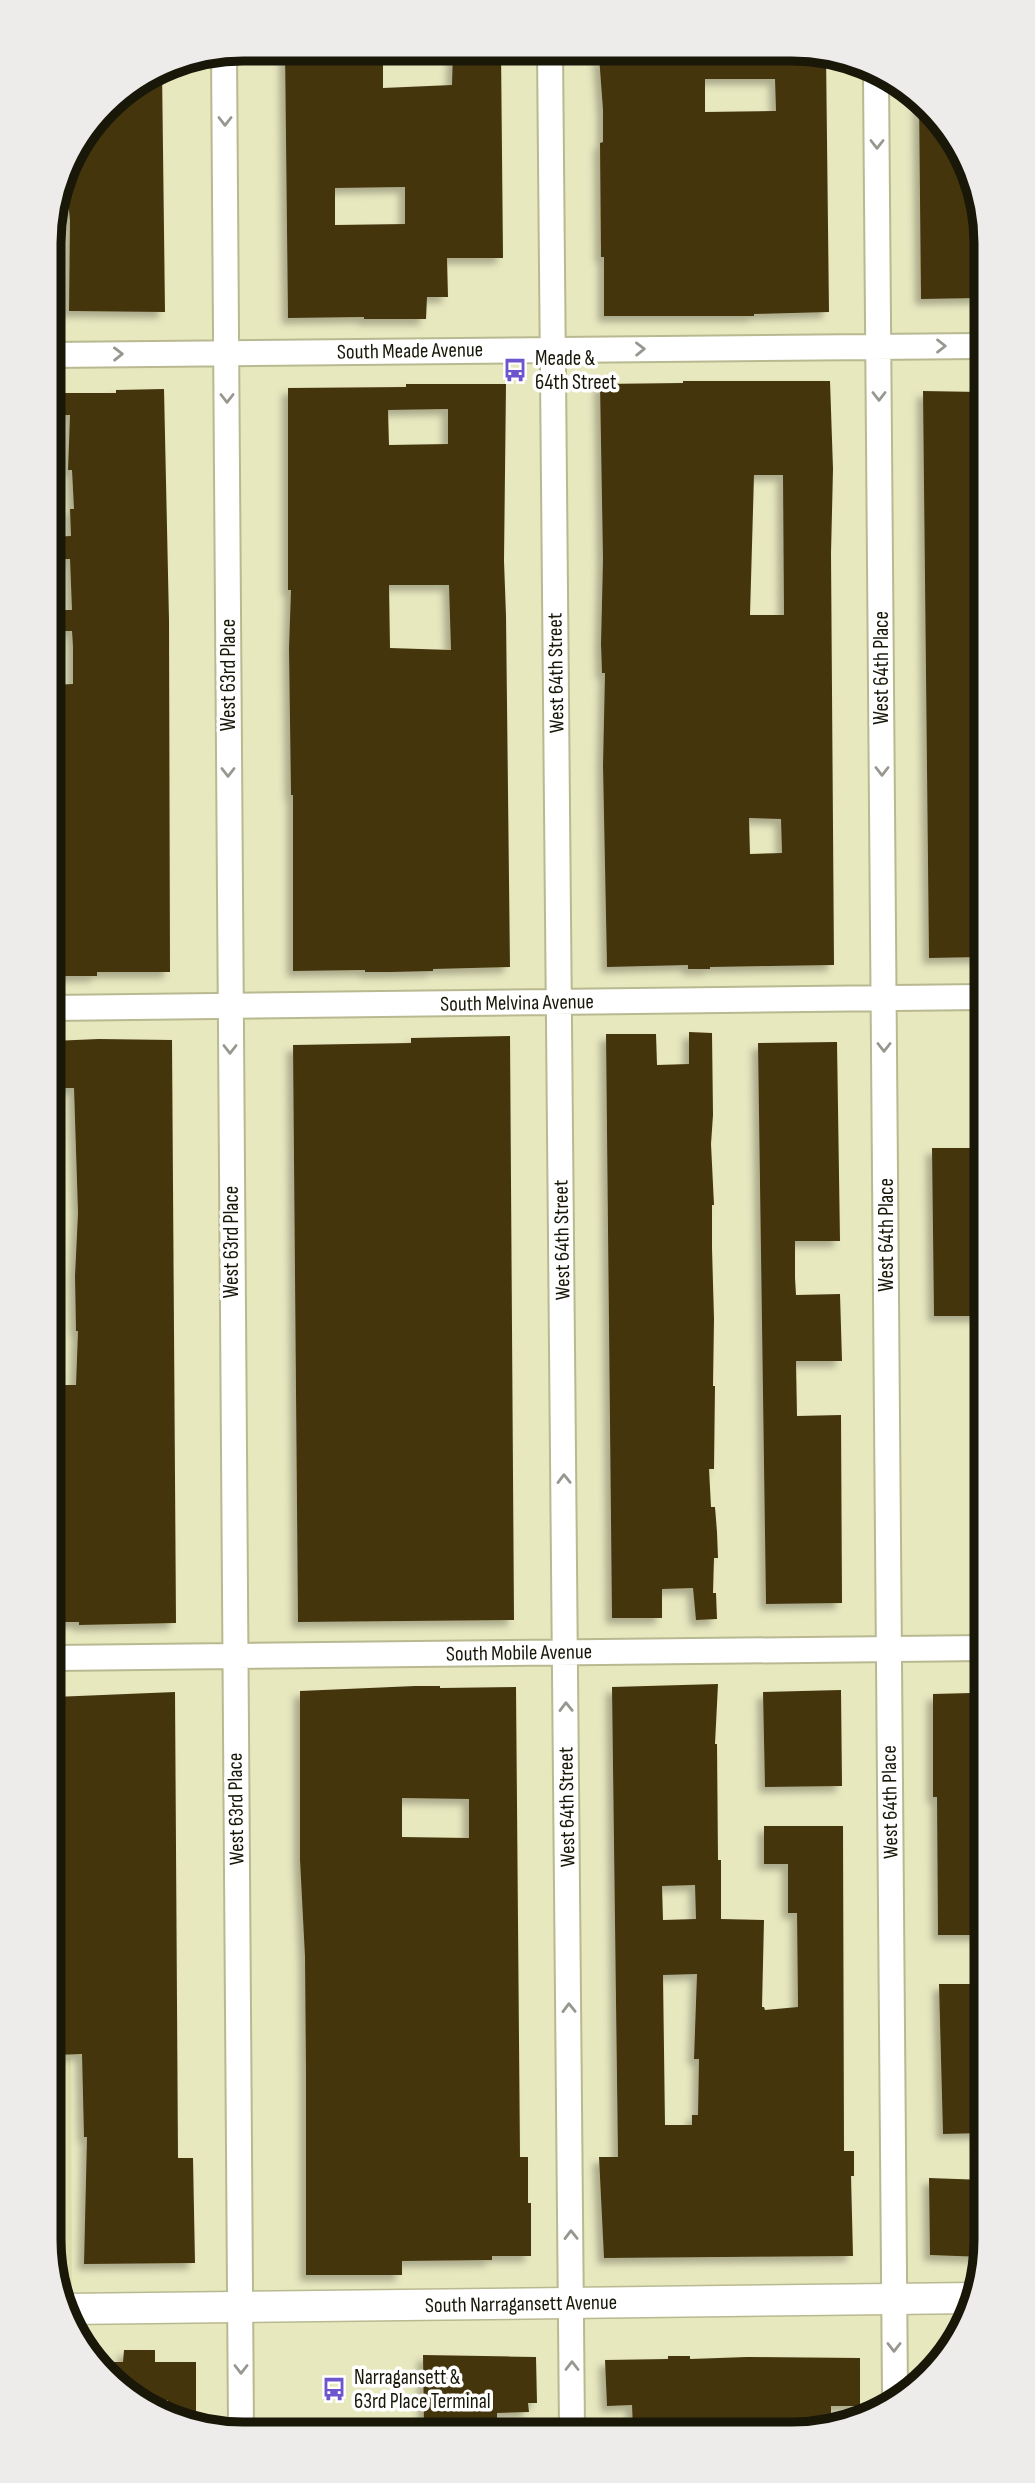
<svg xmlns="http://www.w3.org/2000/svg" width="1035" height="2483" viewBox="0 0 1035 2483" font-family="'Sofia Sans Condensed',sans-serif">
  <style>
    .built { fill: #dcddac }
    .building { fill: #45360f; fill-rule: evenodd; filter: url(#shadow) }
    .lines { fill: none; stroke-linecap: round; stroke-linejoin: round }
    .minor-casing { stroke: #b9b991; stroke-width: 28 }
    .tertiary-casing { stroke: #b9b991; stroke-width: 33 }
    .minor { stroke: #fff; stroke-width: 24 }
    .tertiary { stroke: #fff; stroke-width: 30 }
    .oneway { stroke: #979790 }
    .labels { text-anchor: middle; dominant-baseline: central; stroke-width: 7; stroke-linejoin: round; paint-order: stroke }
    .street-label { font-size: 21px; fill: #181708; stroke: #fff }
    .poi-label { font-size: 21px; fill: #181708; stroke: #fff; text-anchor: start }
    .rim { fill: none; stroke: #181708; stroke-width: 9 }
  </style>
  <defs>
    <filter id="shadow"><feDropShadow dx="-6" dy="6" stdDeviation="3.5" flood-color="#0004"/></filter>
  </defs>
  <rect width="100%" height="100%" fill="#e8e8bf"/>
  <path class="built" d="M50,248H58V459H50Z
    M66,1012V1383H53L52,1013Z
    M55,2058H71L72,2318L56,2289Z"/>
  <path class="building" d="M285,50H383V88L452,85L453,50L501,51L503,258H447L448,297H427L426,319H364V317L288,318ZM405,187V224L335,225V188Z
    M775,52L826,53L829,312L754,314V316H604V257H601L600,143L603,142V110L599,56L702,54V58L775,60ZM705,79H775L776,111L705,112Z
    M162,69L165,312L69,311L70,220L65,172L69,157L116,97Z
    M919,97L979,194L980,298L921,299Z
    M683,381H830L833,469L831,554L834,965L710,967V969H688V965L607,967L603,765L605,673H602L601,644L603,559L600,384L683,383ZM754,475H783L784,615H750ZM749,818L781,819L782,853L750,854Z
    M406,384H506L504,561L506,616L510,967L433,969V971L391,972H365V970L293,971V795H291L289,648L291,590H288V388L406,387ZM448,409V444L389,445L388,410ZM389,585H449L451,650L390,648Z
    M164,389L169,620L170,972H97V976H52L51,685L73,684V647L72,631H51V610H72L70,559H50V537L71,536L70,509H74L72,470H68L70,415H50V393H116V390Z
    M923,391L980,392L982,957L929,958Z
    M689,1032L712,1033L713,1115L711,1144L714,1205H712V1248L714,1319L713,1386H715L714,1469H709L711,1507H715L717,1532L718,1558H714L713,1593H716L717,1619L696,1620L693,1588L662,1589V1618H612L606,1034H656L657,1065L689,1064Z
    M510,1036L514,1620L298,1622L293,1045L411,1043V1038Z
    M99,1039L172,1040L176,1623L79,1625V1622H54L53,1385H76L78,1331H76L75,1276L78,1213L74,1088H52V1041Z
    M837,1042L840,1241H795V1278L796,1295L840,1294L842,1361H796L797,1416L841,1415L842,1603L766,1604L758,1043Z
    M932,1148H982L983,1316H934Z
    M718,1684L715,1744H717L718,1860H721V1919L764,1920L762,2007H764L765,2010L798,2007L797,1913H788V1864H764V1826H843L844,2151H854V2176H851L853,2256L604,2258L599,2157H618L612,1687ZM695,1885L696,1919L663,1920L662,1886ZM697,1974L694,2059H699L698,2115H692V2125H665L663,1975Z
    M415,1686H440V1688L516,1687L520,2157H528V2203H531V2256H492V2260L402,2261V2275H306V2074L305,1957L300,1860V1691ZM402,1798L469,1799V1838L402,1837Z
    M841,1690L842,1786L765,1787L763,1692Z
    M175,1692L178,2158H193L195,2263L84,2264L87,2137H84L82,2054L55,2055L54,1697Z
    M971,1693L975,1801H984L985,1935H938L937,1797H933V1694Z
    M939,1984H985V2133L943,2134Z
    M929,2178L985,2180L984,2257L930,2255Z
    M124,2350H155V2362H196V2416H180L168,2410V2400H149L106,2377L97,2362H123Z
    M423,2355L536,2357L537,2403H528L529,2412L497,2413V2429H424Z
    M668,2356H690V2359L747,2357L860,2358V2406H831V2428H633L632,2405L607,2406L605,2360L668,2359Z"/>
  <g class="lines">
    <g class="minor-casing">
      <path id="minor" d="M550,51L572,2429
        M224,53L241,2430
        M876,76L895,2394
        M50,355L980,346
        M52,1008L982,997
        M54,1658L984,1648"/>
    </g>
    <g class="tertiary-casing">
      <path id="tertiary" d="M67,2309L975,2298"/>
    </g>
    <use href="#minor" class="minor"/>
    <use href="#tertiary" class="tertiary"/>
  </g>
  <defs><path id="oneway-chevron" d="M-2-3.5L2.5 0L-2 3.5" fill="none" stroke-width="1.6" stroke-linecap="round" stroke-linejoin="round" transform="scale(1.75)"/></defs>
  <g class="oneway">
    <use href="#oneway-chevron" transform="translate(225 121) rotate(90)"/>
    <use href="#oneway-chevron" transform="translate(877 144) rotate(90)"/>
    <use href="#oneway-chevron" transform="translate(941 346)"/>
    <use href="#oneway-chevron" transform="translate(640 349) rotate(-1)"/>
    <use href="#oneway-chevron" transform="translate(118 354) rotate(-1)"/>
    <use href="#oneway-chevron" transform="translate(879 396) rotate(90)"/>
    <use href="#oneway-chevron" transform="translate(227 398) rotate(90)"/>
    <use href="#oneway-chevron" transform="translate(882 771) rotate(90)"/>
    <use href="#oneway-chevron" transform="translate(228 772) rotate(90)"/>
    <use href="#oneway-chevron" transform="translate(884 1047) rotate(90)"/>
    <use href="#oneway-chevron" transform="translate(230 1049) rotate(90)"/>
    <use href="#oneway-chevron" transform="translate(564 1479) rotate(-91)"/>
    <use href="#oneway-chevron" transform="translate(566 1707) rotate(-91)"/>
    <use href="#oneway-chevron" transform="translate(569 2008) rotate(-91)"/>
    <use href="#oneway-chevron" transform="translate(571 2235) rotate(-91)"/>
    <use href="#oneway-chevron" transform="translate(894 2347) rotate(90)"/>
    <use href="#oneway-chevron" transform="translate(572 2366) rotate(-90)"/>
    <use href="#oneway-chevron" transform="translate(241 2369) rotate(90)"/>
  </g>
  <defs>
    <g id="bus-bare" transform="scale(1.89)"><path d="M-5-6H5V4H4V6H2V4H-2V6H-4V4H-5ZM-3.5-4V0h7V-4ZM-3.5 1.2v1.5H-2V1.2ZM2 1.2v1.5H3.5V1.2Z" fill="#6e55ce" stroke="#fff" stroke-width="2.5" paint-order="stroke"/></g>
  </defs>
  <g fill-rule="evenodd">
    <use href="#bus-bare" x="515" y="370"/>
    <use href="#bus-bare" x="334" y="2389"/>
  </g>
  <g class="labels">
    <g class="street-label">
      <text transform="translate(410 351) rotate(-1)">South Meade Avenue</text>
      <text transform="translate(881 668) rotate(-90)">West 64th Place</text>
      <text transform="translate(556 673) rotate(-91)">West 64th Street</text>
      <text transform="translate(228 675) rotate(-90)">West 63rd Place</text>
      <text transform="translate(517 1003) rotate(-1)">South Melvina Avenue</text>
      <text transform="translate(886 1235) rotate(-90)">West 64th Place</text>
      <text transform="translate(562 1240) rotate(-91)">West 64th Street</text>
      <text transform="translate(231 1242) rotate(-90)">West 63rd Place</text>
      <text transform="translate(519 1653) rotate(-1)">South Mobile Avenue</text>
      <text transform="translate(890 1802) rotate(-91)">West 64th Place</text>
      <text transform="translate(567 1807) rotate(-91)">West 64th Street</text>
      <text transform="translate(236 1809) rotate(-91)">West 63rd Place</text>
      <text transform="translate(521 2304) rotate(-1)">South Narragansett Avenue</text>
    </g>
    <g class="poi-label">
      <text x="535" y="358">Meade &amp;<tspan x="535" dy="24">64th Street</tspan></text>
      <text x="354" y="2377">Narragansett &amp;<tspan x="354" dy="24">63rd Place Terminal</tspan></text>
    </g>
  </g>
  <path d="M0 0H1035V2483H0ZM243 61H792A182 182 0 0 1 974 243V2240A182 182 0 0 1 792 2422H243A182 182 0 0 1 61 2240V243A182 182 0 0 1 243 61Z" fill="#edeceb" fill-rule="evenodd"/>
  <path class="rim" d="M243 61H792A182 182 0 0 1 974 243V2240A182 182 0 0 1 792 2422H243A182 182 0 0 1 61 2240V243A182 182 0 0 1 243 61Z"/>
</svg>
